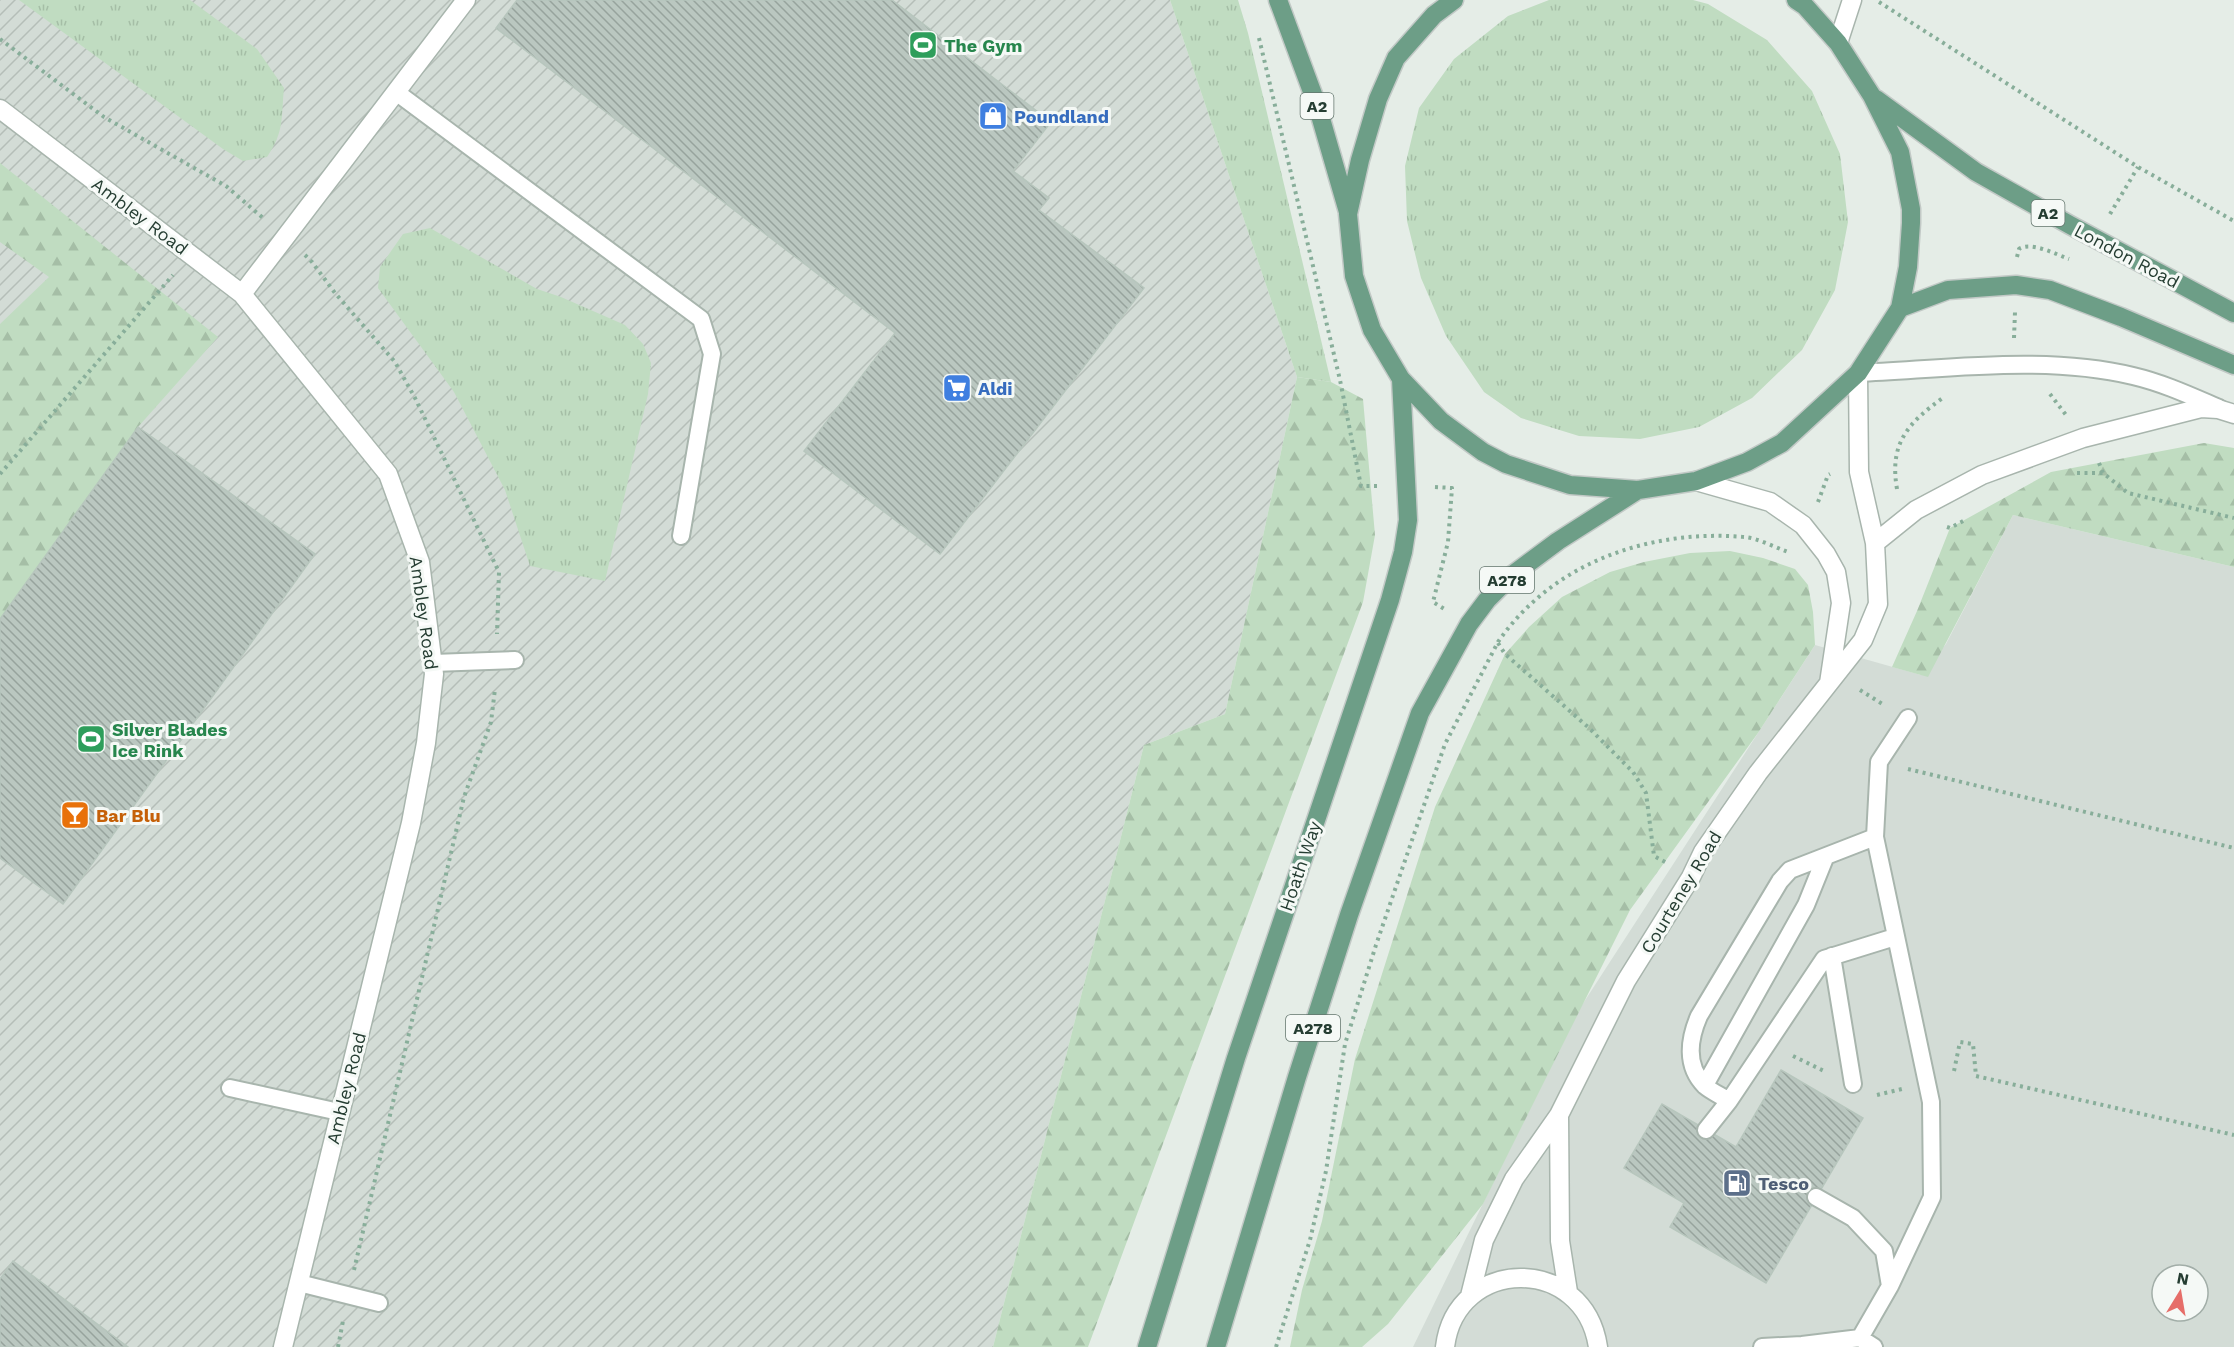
<svg xmlns="http://www.w3.org/2000/svg" width="2234" height="1347" viewBox="0 0 2234 1347" font-family="'Work Sans',sans-serif">
  <style>
    .built { fill: #d3dcd6; fill-rule: evenodd }
    .industrial { fill: url(#industrial-furrows) }
    .grass { fill: url(#grass-tufts) }
    .forest { fill: url(#forest-firs) }
    .building { fill: url(#building-back-hatch); stroke: #b7c6bd; stroke-width: 1.5 }
    .lines { fill: none; stroke-linecap: round; stroke-linejoin: round }
    .lane-casing { stroke: #a8b5ad; stroke-width: 20 }
    .street-casing { stroke: #a8b5ad; stroke-width: 21 }
    .primary-casing { stroke: #c2c9c6; stroke-width: 21 }
    .path { stroke: #88ae9a; stroke-width: 4; stroke-dasharray: 3 4.5; stroke-linecap: butt }
    .lane { stroke: #fff; stroke-width: 16 }
    .street { stroke: #fff; stroke-width: 18 }
    .primary { stroke: #6d9e87; stroke-width: 18 }
    .labels { text-anchor: middle; dominant-baseline: central; stroke-width: 6; stroke-linejoin: round; paint-order: stroke }
    .shield { fill: #f5f9f6; stroke: #63756d; stroke-width: 1.5 }
    .shield-label { font-size: 16px; font-weight: bold; fill: #253d32 }
    .leisure-label { font-size: 18px; font-weight: bold; fill: #27864d; stroke: #f5f9f6; text-anchor: start }
    .shop-label { font-size: 18px; font-weight: bold; fill: #366cbe; stroke: #f5f9f6; text-anchor: start }
    .street-label { font-size: 18px; fill: #253d32; stroke: #f5f9f6 }
    .food-label { font-size: 18px; font-weight: bold; fill: #c56008; stroke: #f5f9f6; text-anchor: start }
    .service-label { font-size: 18px; font-weight: bold; fill: #4e5e75; stroke: #f5f9f6; text-anchor: start }
  </style>
  <defs>
    <pattern id="industrial-furrows" width="10" height="10" patternUnits="userSpaceOnUse" patternTransform="scale(1.5)"><rect width="10" height="10" fill="#d3dcd6"/><path d="M-1 1l2-2M0 10L10 0M9 11l2-2" fill="none" stroke="#b5beb8"/></pattern>
    <pattern id="grass-tufts" width="24" height="20" patternUnits="userSpaceOnUse" patternTransform="scale(1.5)"><rect width="24" height="20" fill="#c0dcc1"/><path d="M3 7l-1-3M5 7V3M7 7l1-3M15 17l-1-3M17 17v-4M19 17l1-3" fill="none" stroke="#a5bea6"/></pattern>
    <pattern id="forest-firs" width="22" height="20" patternUnits="userSpaceOnUse" patternTransform="scale(1.5)"><rect width="22" height="20" fill="#c0dcc1"/><path d="M5 1l3.5 6h-7zM16 11l3.5 6h-7z" fill="#a5bea6"/></pattern>
    <pattern id="building-back-hatch" width="6" height="6" patternUnits="userSpaceOnUse" patternTransform="scale(1.5)"><rect width="6" height="6" fill="#bac7c0"/><path d="M-1 5l2 2M0 0l6 6M5-1l2 2" fill="none" stroke="#97a39d"/></pattern>
  </defs>
  <rect width="100%" height="100%" fill="#e5ede7"/>
  <path class="built" d="M2013,515L2234,567V1347H1413L1573,1019L1815,645L1921,675L1946,644ZM2162,1275H2198V1311H2162Z"/>
  <path class="industrial" d="M0,0H1170L1297,377L1225,714L1144,745L993,1347H0Z"/>
  <path class="grass" d="M19,0H190L257,49L284,88C281,117 285,131 267,157L243,161L223,149Z
    M1170,0H1238L1248,33L1331,382L1297,377Z
    M1549,0H1693L1708,4L1767,40L1812,91L1840,154L1848,222L1835,290L1802,350L1752,398L1699,427L1640,439L1579,436L1521,418L1484,392L1446,336L1421,278L1407,221L1405,166L1419,108L1454,59L1508,16Z
    M430,228L537,289L561,297L625,325L643,344L651,363L648,394L605,581L530,566L505,490L454,392L378,288L380,267L403,234Z"/>
  <path class="forest" d="M0,163L218,337L138,427L0,628V324L49,277L0,242Z
    M1297,377L1331,382L1363,399L1375,535L1363,602L1088,1347H993L1144,745L1225,714Z
    M2204,443L2234,448V567L2013,515L1928,677L1892,667L1917,611L1950,528L2051,472Z
    M1730,551L1763,558L1795,569L1808,585L1813,612L1815,645L1758,733L1630,910L1483,1204L1388,1324L1362,1347H1290L1302,1290L1322,1221L1355,1059L1435,807L1505,654L1529,627L1562,597L1610,572L1644,562L1690,553Z"/>
  <path class="building" d="M517,0H892L1051,122L1013,171L1049,198L1039,210L1144,288L940,554L804,451L895,333L496,28Z
    M138,427L315,554L63,904L0,858V619Z
    M1781,1070L1863,1118L1766,1283L1670,1227L1684,1203L1624,1168L1662,1104L1736,1147Z
    M13,1261L128,1347H0V1279Z"/>
  <g class="lines">
    <g class="lane-casing">
      <path id="lane" d="M396,92L701,319L712,354L681,536
        M1858,373C1947,369 2046,355 2133,376C2163,383 2191,396 2219,408
        M433,663L515,660
        M1832,956L1853,1084
        M1705,1085L1806,905L1825,858
        M230,1088L339,1112
        M1729,1101C1722,1096 1712,1092 1705,1086C1685,1066 1689,1039 1699,1016L1780,881L1790,870L1875,837
        M1706,1130L1729,1101L1824,959L1895,937
        M1816,1197L1853,1218L1884,1251L1890,1286
        M299,1283L379,1303
        M1860,1338L1874,1347
        M1762,1347L1802,1345L1860,1338L1890,1286L1932,1197L1931,1102L1875,837L1879,762L1908,718"/>
    </g>
    <g class="street-casing">
      <path id="street" d="M1838,43L1852,0
        M0,109L242,294L388,474L420,562L434,674L426,743L411,823L283,1347
        M242,294L466,0
        M1696,481L1770,502L1803,525L1826,554L1836,572L1841,603L1829,683
        M1875,543L1916,510L1982,475L2083,438L2201,408L2218,409L2234,414
        M1559,1115L1560,1241L1568,1292
        M1470,1296L1484,1240L1514,1179L1559,1115L1626,981L1691,877L1703,852L1758,773L1863,640L1878,604L1875,543L1859,472L1858,373
        M1445,1347C1456,1256 1584,1254 1598,1347"/>
    </g>
    <g class="primary-casing">
      <path id="primary" d="M1278,0L1317,105L1348,212
        M1454,0L1434,15L1396,58L1378,99L1360,160L1348,214L1354,276L1372,330L1401,379L1441,421L1483,452L1506,464L1570,485L1638,490L1696,481L1747,462L1782,443L1858,373L1900,308L1908,267L1911,223V209L1900,152L1872,96L1838,43L1805,6L1796,0
        M1876,99L1976,172L2070,225L2234,313
        M1900,308L1948,290L2016,285L2050,290L2121,317L2234,365
        M1147,1347L1236,1058L1390,600L1403,552L1408,520L1401,379
        M1216,1347L1297,1077L1349,915L1420,713L1469,624L1487,600L1511,576L1558,541L1638,490"/>
    </g>
    <path class="path" d="M1879,2L2138,167L2234,221
      M1259,38L1340,380L1361,486H1380
      M0,39L104,117L226,186L263,218
      M2110,214L2138,167
      M305,255L312,262L335,293L395,362L415,398L499,572L497,634
      M2017,257L2019,249C2031,241 2055,254 2069,259
      M2014,338L2015,312
      M2050,394L2066,415
      M2099,463L2103,473L2128,493L2234,518
      M2077,473H2103
      M0,474L173,275
      M1435,487L1452,488L1448,542L1433,602L1446,610
      M1897,489C1889,443 1908,423 1944,397
      M1818,502L1828,475L1830,474
      M1947,527L1950,528L1965,520
      M1498,643L1505,654L1588,727L1633,772L1646,793L1654,856L1667,863
      M1860,690L1884,705
      M1908,769L2234,848
      M1793,1056L1824,1071
      M1954,1071L1960,1042L1973,1044L1976,1076L2234,1135
      M1877,1095L1902,1089
      M354,1270L464,797L491,722L495,689
      M338,1347L343,1321
      M1276,1347L1310,1240L1326,1171L1345,1044L1376,945L1445,744L1498,642C1553,562 1650,529 1744,537C1758,538 1774,547 1788,552"/>
    <use href="#lane" class="lane"/>
    <use href="#street" class="street"/>
    <use href="#primary" class="primary"/>
  </g>
  <defs>
    <g id="stadium-square" transform="scale(1.5)"><rect x="-9" y="-9" width="18" height="18" rx="4" fill="#2e9e5b" stroke="#f5f9f6"/><path d="M0-5a6.5 5 0 1 0 0 10a6.5 5 0 1 0 0-10ZM-3.5-1.8h7v3.6h-7Z" fill="#fff"/></g>
    <g id="shop-square" transform="scale(1.5)"><rect x="-9" y="-9" width="18" height="18" rx="4" fill="#3f7fe0" stroke="#f5f9f6"/><path d="M-5-2.5h2.3a2.7 3.5 0 0 1 5.4 0H5L5.5 6h-11ZM-1.5-2.5h3a1.5 2.3 0 0 0-3 0Z" fill="#fff"/></g>
    <g id="supermarket-square" transform="scale(1.5)"><rect x="-9" y="-9" width="18" height="18" rx="4" fill="#3f7fe0" stroke="#f5f9f6"/><path d="M-6-5.5h2.5l.6 2H6L4.5 2H-2.5L-4.4-4H-6ZM-1.5 3.2a1.3 1.3 0 1 0 .1 0ZM3 3.2a1.3 1.3 0 1 0 .1 0Z" fill="#fff"/></g>
    <g id="bar-square" transform="scale(1.5)"><rect x="-9" y="-9" width="18" height="18" rx="4" fill="#e8710a" stroke="#f5f9f6"/><path d="M-6-5H6L.8 .8V4.5H3.5V6h-7V4.5H-.8V.8Z" fill="#fff"/></g>
    <g id="fuel-square" transform="scale(1.5)"><rect x="-9" y="-9" width="18" height="18" rx="4" fill="#5c6f8a" stroke="#f5f9f6"/><path d="M-5.5-6h7V0h2V4h1.3V-2.5L3-4.5l.8-.8L6-3V5H2.5V1h-1V6h-7ZM-4.2-4.7v3.2H.2V-4.7Z" fill="#fff"/></g>
  </defs>
  <g fill-rule="evenodd">
    <use href="#stadium-square" x="923" y="45"/>
    <use href="#shop-square" x="993" y="116"/>
    <use href="#supermarket-square" x="957" y="388"/>
    <use href="#stadium-square" x="91" y="739"/>
    <use href="#bar-square" x="75" y="815"/>
    <use href="#fuel-square" x="1737" y="1183"/>
  </g>
  <g class="labels">
    <g class="shield">
      <rect x="1300.5" y="93" width="33" height="26" rx="4.5"/>
      <rect x="2031.5" y="200" width="33" height="26" rx="4.5"/>
      <rect x="1480" y="567" width="54" height="26" rx="4.5"/>
      <rect x="1286" y="1015" width="54" height="26" rx="4.5"/>
    </g>
    <g class="shield-label">
      <text x="1317" y="106">A2</text>
      <text x="2048" y="213">A2</text>
      <text x="1507" y="580">A278</text>
      <text x="1313" y="1028">A278</text>
    </g>
    <g class="leisure-label">
      <text x="944" y="45">The Gym</text>
      <text x="112" y="729">Silver Blades<tspan x="112" dy="21">Ice Rink</tspan></text>
    </g>
    <g class="shop-label">
      <text x="1014" y="116">Poundland</text>
      <text x="978" y="388">Aldi</text>
    </g>
    <g class="street-label">
      <text transform="translate(140 216) rotate(37)">Ambley Road</text>
      <text transform="translate(2127 256) rotate(28)">London Road</text>
      <text transform="translate(424 613) rotate(82)">Ambley Road</text>
      <text transform="translate(1300 866) rotate(-71)">Hoath Way</text>
      <text transform="translate(1681 892) rotate(-59)">Courteney Road</text>
      <text transform="translate(346 1088) rotate(-76)">Ambley Road</text>
    </g>
    <g class="food-label">
      <text x="96" y="815">Bar Blu</text>
    </g>
    <g class="service-label">
      <text x="1758" y="1183">Tesco</text>
    </g>
  </g>
  <g transform="translate(2180 1293) rotate(11)"><circle r="28" fill="#f5f9f6" stroke="#a2aea8" stroke-width="1.5"/>
  <path d="M0-4.5L10 22L0 15L-10 22Z" fill="#e66e69"/>
  <text y="-9" font-size="16" font-weight="bold" text-anchor="middle" fill="#253d32">N</text>
  </g>
</svg>
